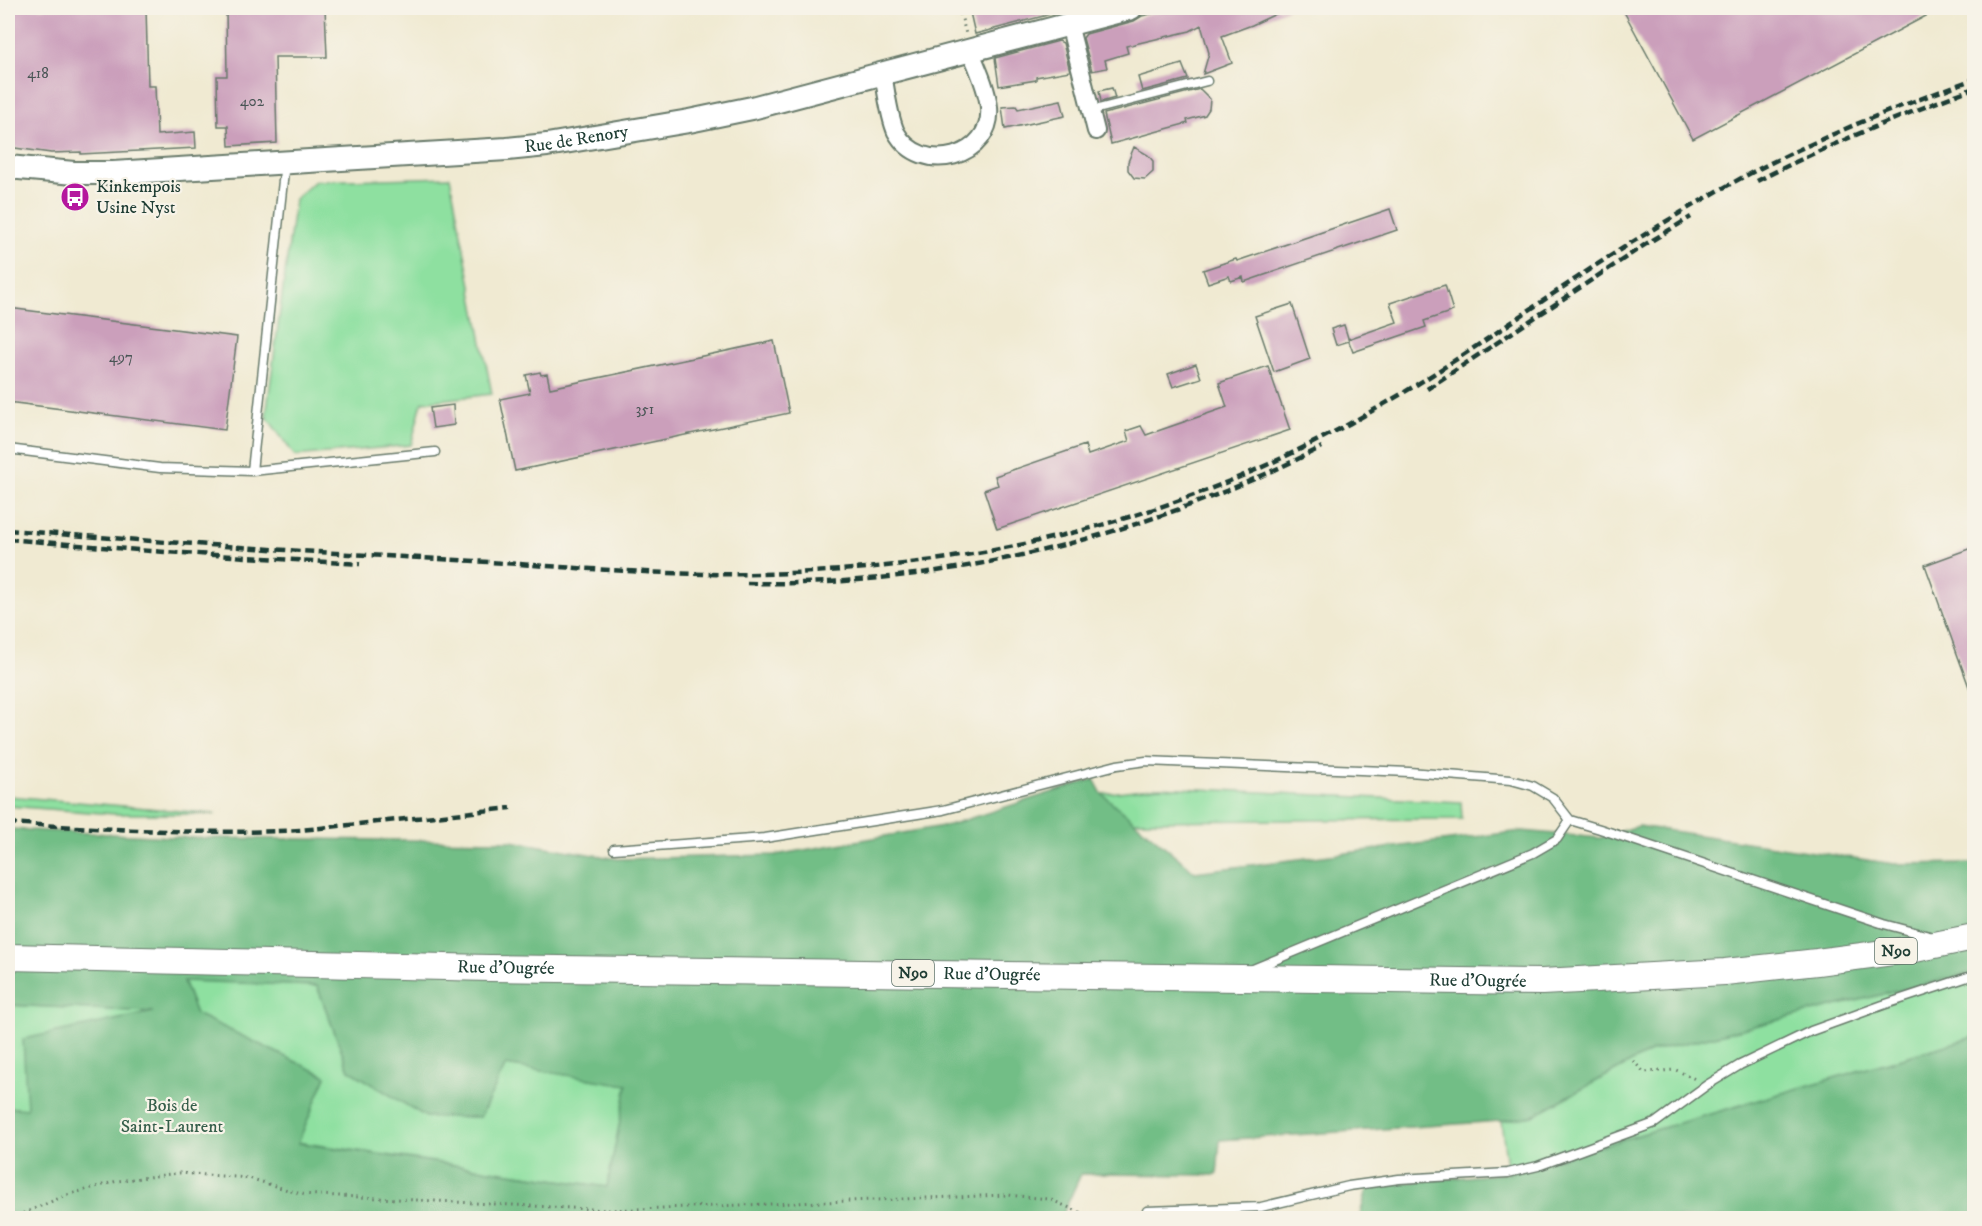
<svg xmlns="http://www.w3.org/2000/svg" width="1982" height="1226" viewBox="0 0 1982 1226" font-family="'IM FELL DW Pica',serif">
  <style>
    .green { fill: #8ee0a0; stroke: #568e6a; stroke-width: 1.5 }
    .forest { fill: #72be86; stroke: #487e5d; stroke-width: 1.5; fill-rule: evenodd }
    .building { fill: #cb9fbb }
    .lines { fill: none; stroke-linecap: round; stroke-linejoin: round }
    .lane-casing { stroke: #687a6b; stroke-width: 11 }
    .street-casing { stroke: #687a6b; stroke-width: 20 }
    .secondary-casing { stroke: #687a6b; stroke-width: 26 }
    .primary-casing { stroke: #687a6b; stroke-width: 28 }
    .path { stroke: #687a6b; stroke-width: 3; stroke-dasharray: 1.5 4.5; stroke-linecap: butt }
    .lane { stroke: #fff; stroke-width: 8 }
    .street { stroke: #fff; stroke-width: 16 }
    .secondary { stroke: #fff; stroke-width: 22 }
    .primary { stroke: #fff; stroke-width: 26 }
    .rail { stroke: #1f3d34; stroke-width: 4.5; stroke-dasharray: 9 4.5; stroke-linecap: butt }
    .labels { text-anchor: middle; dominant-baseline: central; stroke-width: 4.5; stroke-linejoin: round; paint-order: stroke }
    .number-label { font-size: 15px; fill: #4a5656 }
    .shield { fill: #f7f3e8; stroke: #60746a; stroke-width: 1.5 }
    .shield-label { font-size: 16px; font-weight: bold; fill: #1f3d34 }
    .street-label { font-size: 18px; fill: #1f3d34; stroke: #f7f3e8 }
    .poi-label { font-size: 18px; fill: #1f3d34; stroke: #f7f3e8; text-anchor: start }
    .park-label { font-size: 18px; fill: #355e4a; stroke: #f7f3e8 }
  </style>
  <rect width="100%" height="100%" fill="#f7f3e8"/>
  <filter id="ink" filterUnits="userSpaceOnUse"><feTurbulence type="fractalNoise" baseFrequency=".0167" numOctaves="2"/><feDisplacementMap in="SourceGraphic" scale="12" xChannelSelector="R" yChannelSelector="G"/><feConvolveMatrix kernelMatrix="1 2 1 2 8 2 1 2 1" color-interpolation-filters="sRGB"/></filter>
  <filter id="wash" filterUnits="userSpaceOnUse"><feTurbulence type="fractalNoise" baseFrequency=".008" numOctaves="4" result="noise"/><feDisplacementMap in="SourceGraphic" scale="24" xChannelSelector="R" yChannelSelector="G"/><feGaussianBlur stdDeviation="1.35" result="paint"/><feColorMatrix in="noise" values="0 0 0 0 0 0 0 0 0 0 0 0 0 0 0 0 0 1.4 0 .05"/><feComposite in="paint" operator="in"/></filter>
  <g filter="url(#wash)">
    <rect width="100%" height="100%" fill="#f0ead2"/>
    <path class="green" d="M450,177L492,394L422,402L411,445L295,456L266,416L295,199L315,181Z
      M1159,787L1461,802L1462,819L1134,821L1102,794Z
      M8,796L216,814H115L8,806Z
      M1974,972V1037L1508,1173L1501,1121L1532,1116L1652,1051Z
      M183,980L317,986L349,1070L480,1117L506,1065L628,1085L607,1187L297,1142L326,1076L196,1014Z
      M8,1005L156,1012L27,1110L8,1107Z"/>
    <path class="forest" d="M1094,779L1102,794L1195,872L1522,831L1600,838L1638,826L1894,864L1974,863V972L1652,1051L1532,1116L1501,1121L1220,1140L1217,1175L1081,1174L1061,1218H8V1107L27,1109L23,1039L153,1012L8,1005V829L194,838L511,841L618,859L775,855L949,825ZM183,981L317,986L349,1070L426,1117H480L506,1065L627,1085L607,1187L298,1143L326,1076L196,1014Z
      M1974,1037V1218H1359L1368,1186L1508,1173Z"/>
    <g id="blocks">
      <path class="building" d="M8,8H146L148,86H155L157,135L195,132L196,148L81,154V152L51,153L8,147Z
        M226,8H325L327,57H275L277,143L229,146L228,126H218L217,76H227Z
        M969,8H1059V12L975,34Z
        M1175,8H1289L1252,25L1222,36L1232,63L1203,74L1209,53L1201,25L1190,31L1126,46L1128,53L1105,60L1107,68L1092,71L1083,38L1086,34L1134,21L1142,16Z
        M1622,8H1941L1693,139Z
        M1059,41L1063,43L1070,71L1036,77V80L999,86L995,58Z
        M1182,64L1188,79L1142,91L1138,77Z
        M1112,88L1115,98L1101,102L1099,91Z
        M1200,89L1210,99L1209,109L1205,115L1187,120L1188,123L1111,144L1104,114Z
        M1061,100L1065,116L1005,129L1002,107L1016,106L1018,109Z
        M1134,147L1148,155L1153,161V172L1145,179L1134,178L1128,170V162Z
        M1390,209L1397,230L1244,282L1243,277L1231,281L1229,276L1208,283L1203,270L1236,259L1237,261Z
        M1445,285L1453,311L1424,321L1426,327L1353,352L1348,339L1397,322L1390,303Z
        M1292,304L1310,359L1274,372L1255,316Z
        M8,308L237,337L225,430L8,402Z
        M1344,325L1349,341L1336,345L1331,329Z
        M774,341L789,413L515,471L500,399L530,393L526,375L540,372L541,375L547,374L550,388Z
        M1196,364L1201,378L1173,387L1168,374Z
        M1268,366L1290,430L997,529L984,490L998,485L995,476L1085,445L1088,455L1129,441L1126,431L1141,426L1146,435L1227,407L1219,383Z
        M453,405L454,425L433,428L430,408Z
        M1974,547V698H1973L1925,565Z"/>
    </g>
  </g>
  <g filter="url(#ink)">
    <use href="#blocks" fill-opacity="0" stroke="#687a6b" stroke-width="1.5"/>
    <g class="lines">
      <g class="lane-casing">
        <path id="lane" d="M1090,111L1207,81
          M8,449L160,468L252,471L435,452
          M252,471L285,162
          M614,849L765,838L943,810L1117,765L1146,761L1409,772L1511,780L1533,786L1553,798L1570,820L1600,829L1884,924L1933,937
          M1253,969L1533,853L1557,839L1570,820
          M1147,1211L1261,1207L1349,1186L1399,1179L1508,1173L1538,1166L1655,1123L1707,1085L1740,1065L1811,1031L1883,1005L1974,975"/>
      </g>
      <g class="street-casing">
        <path id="street" d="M1069,24L1096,131
          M883,73C886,90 889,117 896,132C921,178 994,157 989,107C987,88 977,67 970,50"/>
      </g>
      <g class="secondary-casing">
        <g id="secondary">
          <path id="s1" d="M8,167L74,173H113L507,149L547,145L689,121L752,108L1131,8"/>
        </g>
      </g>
      <g class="primary-casing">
        <g id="primary">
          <path id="s2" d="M8,957L489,968L1542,982L1725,972L1817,962L1915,949L1974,937"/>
        </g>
      </g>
      <path class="path" d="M959,8L966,34
        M1633,1061L1644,1072L1676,1070L1695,1079
        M12,1218L67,1195L117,1181L179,1173L249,1178L301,1194L609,1210L1008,1195L1049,1199L1093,1218
        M1099,1218L1136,1213"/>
      <use href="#lane" class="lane"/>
      <use href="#street" class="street"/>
      <use href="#secondary" class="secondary"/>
      <use href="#primary" class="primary"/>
      <path class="rail" d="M1757,181C1827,145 1900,116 1974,88
        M1427,389L1646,244L1691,217
        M8,530C157,542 307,552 457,560C558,566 659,576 760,574C935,570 1109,537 1269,464C1319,441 1369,414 1416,385C1494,337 1566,282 1644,235C1697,202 1752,170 1809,145C1863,120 1919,99 1974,79
        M8,539L150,551L360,564
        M747,583C944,588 1147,536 1322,447
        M8,823C105,829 204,835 301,830L511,808"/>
    </g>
  </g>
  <defs>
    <g id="bus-disc" transform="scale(1.5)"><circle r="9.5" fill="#b5179e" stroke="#f7f3e8"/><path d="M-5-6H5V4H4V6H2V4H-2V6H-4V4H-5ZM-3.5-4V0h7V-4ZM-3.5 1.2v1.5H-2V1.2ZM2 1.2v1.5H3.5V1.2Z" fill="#fff"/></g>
  </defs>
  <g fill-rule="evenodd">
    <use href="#bus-disc" x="75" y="197"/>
  </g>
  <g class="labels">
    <g class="number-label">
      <text x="38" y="73">418</text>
      <text x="252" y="101">402</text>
      <text x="121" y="357">497</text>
      <text x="645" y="409">351</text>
    </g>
    <g class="shield">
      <rect x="1875" y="938" width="42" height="26" rx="4.5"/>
      <rect x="892" y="960" width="42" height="26" rx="4.5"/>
    </g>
    <g class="shield-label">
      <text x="1896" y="951">N90</text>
      <text x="913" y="973">N90</text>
    </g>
    <g class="street-label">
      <text stroke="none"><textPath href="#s1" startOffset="570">Rue de Renory</textPath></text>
      <text stroke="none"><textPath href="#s2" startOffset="498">Rue d'Ougrée</textPath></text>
      <text stroke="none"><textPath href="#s2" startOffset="984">Rue d'Ougrée</textPath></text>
      <text stroke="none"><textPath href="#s2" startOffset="1470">Rue d'Ougrée</textPath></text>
    </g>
    <g class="poi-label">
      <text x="96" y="187">Kinkempois<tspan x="96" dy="21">Usine Nyst</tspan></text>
    </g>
    <g class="park-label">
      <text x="172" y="1106">Bois de<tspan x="172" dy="21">Saint-Laurent</tspan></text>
    </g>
  </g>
  <rect width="1982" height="1226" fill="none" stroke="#f7f3e8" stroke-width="30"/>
</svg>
